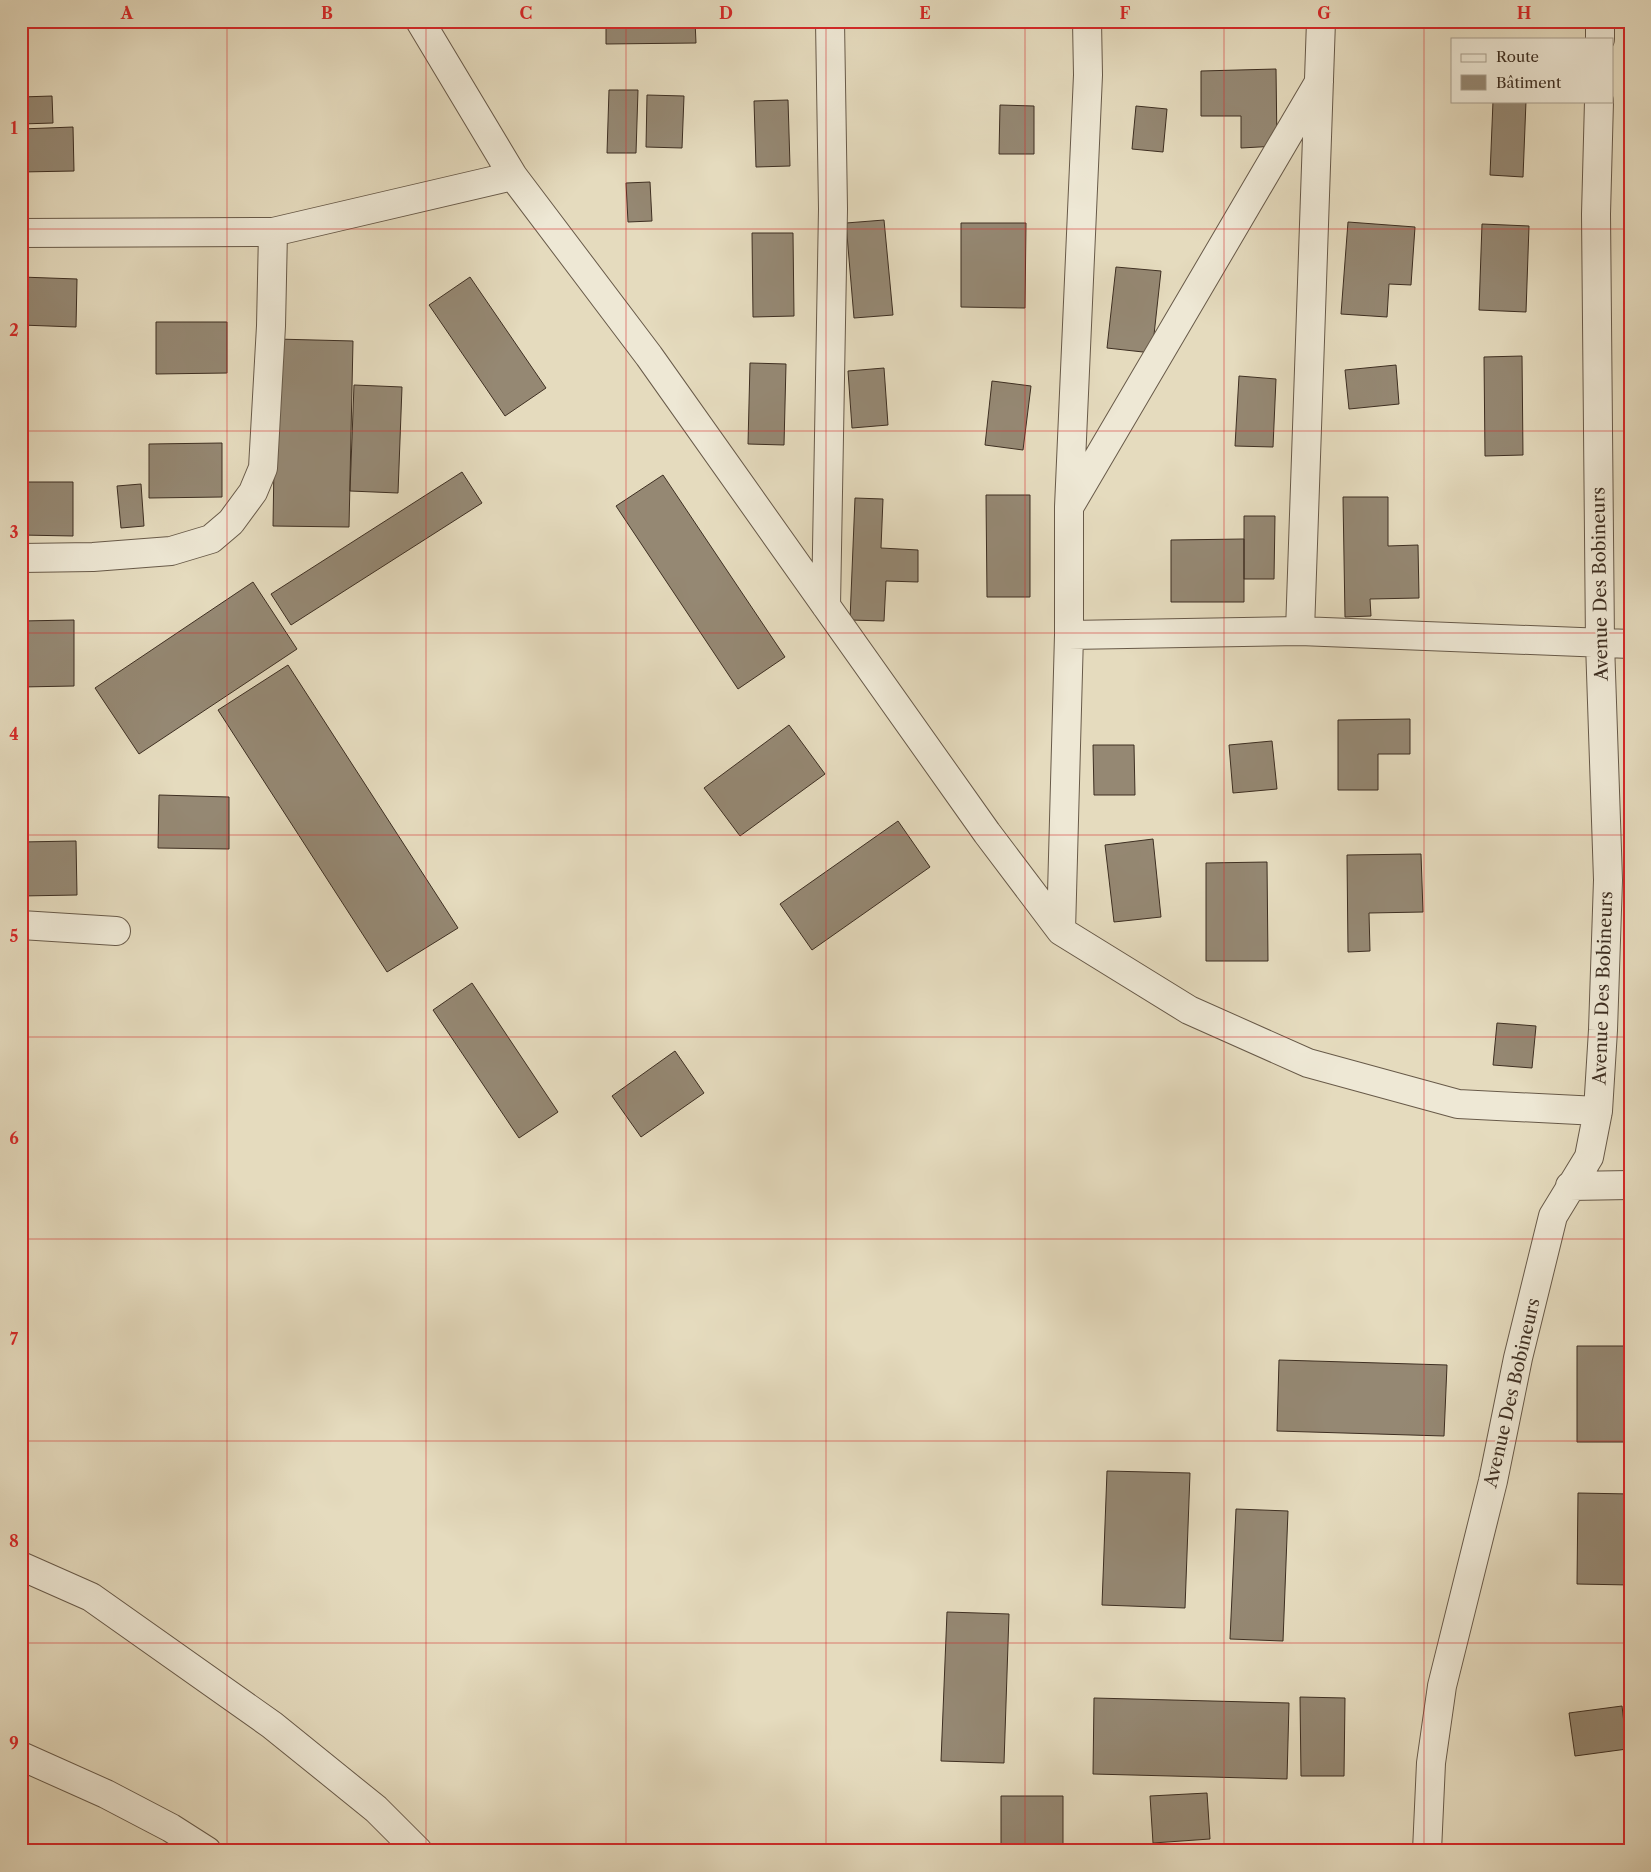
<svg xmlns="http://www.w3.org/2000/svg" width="1651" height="1872" viewBox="0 0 1651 1872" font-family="'Libre Caslon Text',serif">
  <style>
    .building { fill: #958873; stroke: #3e2f22 }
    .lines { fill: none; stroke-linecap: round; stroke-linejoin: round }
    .minor-casing { stroke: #685a49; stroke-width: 30 }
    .minor { stroke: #eee8d5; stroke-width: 28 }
    .grid { fill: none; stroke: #d62828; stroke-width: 1; stroke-opacity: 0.55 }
    .labels { text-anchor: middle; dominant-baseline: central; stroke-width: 4.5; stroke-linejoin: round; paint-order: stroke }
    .street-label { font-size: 18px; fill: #3e2f22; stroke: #eee8d5 }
    .neatline { fill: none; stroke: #d62828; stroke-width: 2 }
    .grid-label { font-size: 16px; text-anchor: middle; font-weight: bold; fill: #d62828 }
  </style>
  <rect width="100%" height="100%" fill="#e5dbbe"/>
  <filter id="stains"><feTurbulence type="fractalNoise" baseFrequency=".004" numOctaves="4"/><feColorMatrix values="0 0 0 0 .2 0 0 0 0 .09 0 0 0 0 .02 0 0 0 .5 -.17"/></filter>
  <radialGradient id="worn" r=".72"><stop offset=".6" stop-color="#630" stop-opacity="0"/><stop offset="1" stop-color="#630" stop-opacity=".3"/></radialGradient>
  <path class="building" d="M160,21H224V24L160,26Z
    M606,21H695L696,43L606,44Z
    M998,21H1035V24L998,25Z
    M1241,21H1280V27L1241,26Z
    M1276,69L1277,146L1241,148V116H1201V71Z
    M609,90H638L636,153H607Z
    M647,95L684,96L682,148L646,147Z
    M52,96L53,123L21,124V97Z
    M788,100L790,166L756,167L754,101Z
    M1493,101H1526L1523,177L1490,175Z
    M1000,105L1034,106V154H999Z
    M1136,106L1167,109L1163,152L1132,149Z
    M73,127L74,171L21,172V129Z
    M650,182L652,221L628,222L626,183Z
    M884,220L893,315L854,318L846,223Z
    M1348,222L1415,227L1411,285L1389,284L1387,317L1341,314Z
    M961,223H1026L1025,308L961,307Z
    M1482,224L1529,226L1526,312L1479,310Z
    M752,233H793L794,316L753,317Z
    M1116,267L1161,271L1152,353L1107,348Z
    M21,277L77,279L76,327L21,325Z
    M470,277L546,388L505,416L429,305Z
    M156,322H227V373L156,374Z
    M276,339L353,341L349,527L273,526Z
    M1522,356L1523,455L1485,456L1484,357Z
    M750,363L786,364L784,445L748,444Z
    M1396,365L1399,404L1349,409L1345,370Z
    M884,368L888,425L852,428L848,371Z
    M1239,376L1276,379L1273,447L1235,446Z
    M992,381L1031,386L1023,450L985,445Z
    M354,385L402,387L398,493L350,491Z
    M222,443V497L149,498V444Z
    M462,472L482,503L291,625L271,594Z
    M663,475L785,657L738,689L616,506Z
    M21,482H73V536L21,535Z
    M141,484L144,526L121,528L117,486Z
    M986,495H1030V597H987Z
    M1343,497H1388V546L1418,545L1419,598L1370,599L1371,616L1345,617Z
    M855,498L883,499L881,548L918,550V582L886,581L884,621L850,620Z
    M1244,516H1275L1274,579H1244Z
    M1244,539V602H1171V540Z
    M253,582L297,649L139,754L95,688Z
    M74,620V686L21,687V621Z
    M288,665L458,928L387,972L218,710Z
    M1410,719V754H1378V790H1338V720Z
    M789,725L825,774L740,836L704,788Z
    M1272,741L1277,789L1233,793L1229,745Z
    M1093,745H1134L1135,795H1094Z
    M159,795L229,797V849L158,848Z
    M898,821L930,867L812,950L780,904Z
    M1153,839L1161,917L1114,922L1105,845Z
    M76,841L77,895L21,896V842Z
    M1421,854L1423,912L1369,913L1370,951L1348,952L1347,855Z
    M1267,862L1268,961H1206V863Z
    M472,983L558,1112L519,1138L433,1010Z
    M1497,1023L1536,1026L1532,1068L1493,1065Z
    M675,1051L704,1093L641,1137L612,1096Z
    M1577,1346H1630V1442H1577Z
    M1279,1360L1447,1365L1444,1436L1277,1431Z
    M1107,1471L1190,1473L1185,1608L1102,1605Z
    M1578,1493L1630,1494V1585L1577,1584Z
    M1236,1509L1288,1511L1283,1641L1230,1639Z
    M947,1612L1009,1614L1004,1763L941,1761Z
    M1300,1697L1345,1698L1344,1776H1301Z
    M1094,1698L1289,1703L1287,1779L1093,1774Z
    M1622,1706L1627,1749L1575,1756L1569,1713Z
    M1207,1793L1210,1839L1153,1843L1150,1796Z
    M1001,1796H1063V1851H1001Z"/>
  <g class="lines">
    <g class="minor-casing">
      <path id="minor" d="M420,21L513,176L649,356L987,833L1061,931L1189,1010L1308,1063L1458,1104L1598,1111
        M1600,39V21
        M21,233L273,232L513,176
        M1071,504L1319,82
        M21,558L93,557L171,551L211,539L231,522L253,492L263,468L271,326L273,232
        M826,606L833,209L830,21
        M1300,631L1321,21
        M1069,635L1300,631L1630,644
        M21,925L116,931
        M1061,931L1069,635V507L1088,75L1087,21
        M1570,1186L1630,1185
        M21,1566L91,1597L272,1725L376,1809L418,1851
        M21,1756L106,1794L171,1828L207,1851
        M1427,1851L1431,1763L1442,1686L1493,1481L1518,1358L1553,1216L1589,1157L1598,1111L1603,1030L1608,880L1600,643L1596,214L1599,101"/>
    </g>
    <use href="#minor" class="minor"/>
  </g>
  <path class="grid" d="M227,21V1851M426,21V1851M626,21V1851M826,21V1851M1025,21V1851M1224,21V1851M1424,21V1851M21,229H1630M21,431H1630M21,633H1630M21,835H1630M21,1037H1630M21,1239H1630M21,1441H1630M21,1643H1630"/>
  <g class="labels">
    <g class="street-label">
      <text transform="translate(1600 584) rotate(-91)">Avenue Des Bobineurs</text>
      <text transform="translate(1603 988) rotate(-88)">Avenue Des Bobineurs</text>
      <text transform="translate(1512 1393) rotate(-77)">Avenue Des Bobineurs</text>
    </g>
  </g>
  <rect width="1651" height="1872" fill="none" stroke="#e5dbbe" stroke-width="55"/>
  <rect x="1451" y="38" width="162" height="65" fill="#eee8d5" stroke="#a89e8d"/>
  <rect x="1461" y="54" width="25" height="8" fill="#eee8d5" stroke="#a89e8d"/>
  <text x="1496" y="62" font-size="15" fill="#3e2f22">Route</text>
  <rect x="1461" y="75" width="25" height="15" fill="#958873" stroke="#a89e8d"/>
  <text x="1496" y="88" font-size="15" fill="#3e2f22">Bâtiment</text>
  <rect x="28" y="28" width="1596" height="1816" class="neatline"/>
  <g class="grid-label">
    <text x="127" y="19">A</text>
    <text x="327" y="19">B</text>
    <text x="526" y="19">C</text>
    <text x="726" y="19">D</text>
    <text x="925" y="19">E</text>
    <text x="1125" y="19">F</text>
    <text x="1324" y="19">G</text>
    <text x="1524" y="19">H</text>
    <text x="14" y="134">1</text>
    <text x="14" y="336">2</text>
    <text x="14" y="538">3</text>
    <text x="14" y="740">4</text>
    <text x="14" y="942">5</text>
    <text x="14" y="1144">6</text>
    <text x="14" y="1345">7</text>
    <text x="14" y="1547">8</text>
    <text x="14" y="1749">9</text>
  </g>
  <rect width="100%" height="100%" filter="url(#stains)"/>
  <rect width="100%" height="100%" fill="url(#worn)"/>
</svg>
